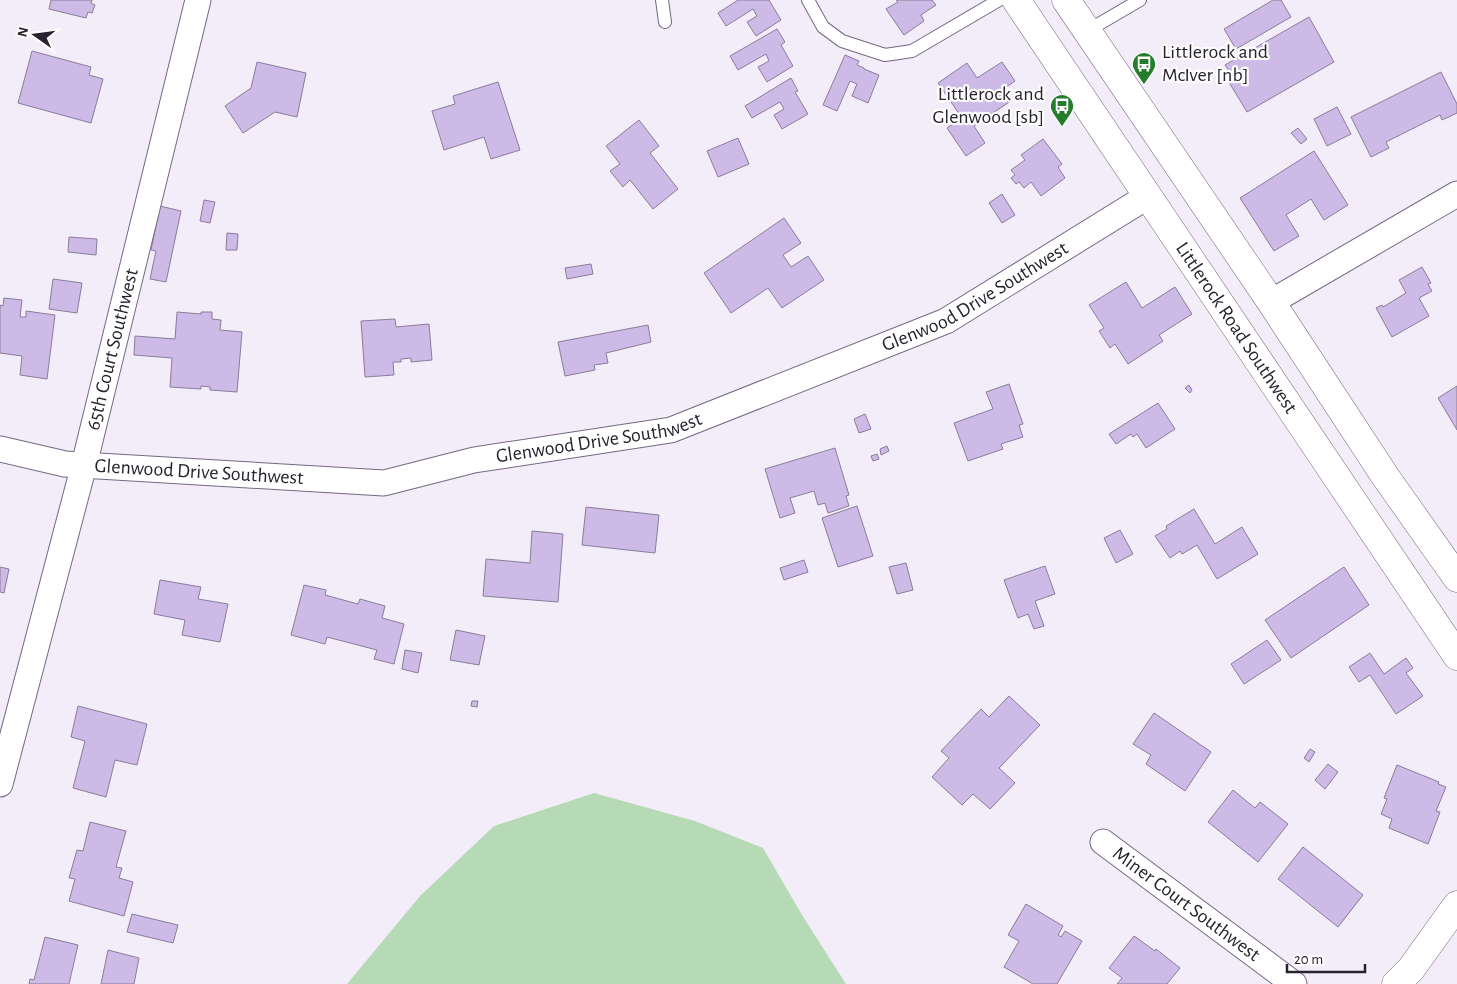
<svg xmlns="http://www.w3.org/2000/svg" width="1457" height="984" viewBox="0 0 1457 984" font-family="'Alegreya Sans',sans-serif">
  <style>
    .green { fill: #b7dab6 }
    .building { fill: #cdbae7; stroke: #897d9a }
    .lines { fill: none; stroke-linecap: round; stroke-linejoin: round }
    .lane-casing { stroke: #746884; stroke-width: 14 }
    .street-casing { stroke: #746884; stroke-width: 27 }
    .secondary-casing { stroke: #746884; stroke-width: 29 }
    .lane { stroke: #fff; stroke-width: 12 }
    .street { stroke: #fff; stroke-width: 25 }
    .secondary { stroke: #fff; stroke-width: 28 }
    .labels { text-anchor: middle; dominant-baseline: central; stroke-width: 4.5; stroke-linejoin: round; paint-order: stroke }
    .poi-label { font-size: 20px; fill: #27222e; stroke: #fdfdfd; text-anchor: start }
    .street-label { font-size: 20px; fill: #27222e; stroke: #fdfdfd }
  </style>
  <rect width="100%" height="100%" fill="#f3edfa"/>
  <path class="green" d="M594,793L695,821L763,848L802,915L846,984H347L420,896L494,826Z"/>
  <path class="building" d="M51,0H92L91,3L95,5L92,13L88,12L86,18L49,9Z
    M738,0H769L781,20L756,36L747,22L757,16L753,9L726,26L718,13Z
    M896,0H932L936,5L921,15L924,21L904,35L886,9L898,2Z
    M1273,0H1281L1291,17L1236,49L1224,29Z
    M1309,17L1334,62L1247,112L1224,74L1229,71L1225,65Z
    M777,29L785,42L781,45L793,66L767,82L758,67L769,61L766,54L738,70L730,56Z
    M32,51L91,67L89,75L103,79L91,123L18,103Z
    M845,55L859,61L857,65L864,68V69L879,75L868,103L852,96L857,84L850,81L837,111L823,105Z
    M257,62L306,73L297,117L275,112L243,133L225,106L251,88Z
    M1002,62L1015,81L1005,88L1012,100L974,126L985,143L966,156L947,128L962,118L938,83L967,63L977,78Z
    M1441,72L1457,104V113L1442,120L1440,115L1386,142L1389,148L1371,157L1351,117Z
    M791,78L798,91L795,92L808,114L782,129L774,115L784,109L780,102L752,118L745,106Z
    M498,82L520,150L491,159L484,137L444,150L432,111L455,104L453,96Z
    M1337,107L1351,134L1327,146L1314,119Z
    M639,120L659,146L650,153L678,189L653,209L630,180L623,187L610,171L620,164L606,146Z
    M1298,128L1307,139L1301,144L1291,133Z
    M738,138L749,164L718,177L707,151Z
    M1043,139L1062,164L1058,167L1065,178L1041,196L1031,182L1024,188L1019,182L1016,184L1011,178L1015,175L1011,170L1025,160L1021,155Z
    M1314,151L1348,205L1324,220L1311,199L1286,215L1299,236L1274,251L1240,198Z
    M1002,194L1015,215L1002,223L989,203Z
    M204,200L215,202L210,223L200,221Z
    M160,206L181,211L166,282L150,279L156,251L151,250Z
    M784,218L801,243L783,255L791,267L808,256L824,280L782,308L768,288L731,313L704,273Z
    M227,233L238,234L237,250H226Z
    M69,237L97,239L96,255L68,252Z
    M591,264L593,274L567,279L565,268Z
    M1422,267L1431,283L1428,284L1432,291L1419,298L1429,316L1392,337L1376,308L1382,305L1383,307L1406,293L1399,280Z
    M53,279L82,283L77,313L49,309Z
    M1126,282L1142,308L1175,287L1192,314L1159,335L1163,341L1128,364L1115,344L1110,348L1099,331L1104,328L1089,305Z
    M4,298L22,300L20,317H26V311L55,315L47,379L20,375L22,356L0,353V305L3,306Z
    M177,312L201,314V312H212V319L221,320L220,330L242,332L237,392L210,390V387L201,386V389L170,387L172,358L134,355L135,336L175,339Z
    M395,319L396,327L429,324L432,360L411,362V358L401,359V362H393L394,375L365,377L361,321Z
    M648,325L651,342L606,353L608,363L594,365L595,370L565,376L558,342Z
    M1009,384L1023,424L1019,425L1023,437L1001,444L1003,449L968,461L954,423L993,409L986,392Z
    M1189,385L1192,390L1190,393L1185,388Z
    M1457,386V430L1438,398Z
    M1158,403L1175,429L1146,448L1137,434L1133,437L1131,434L1116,444L1109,434Z
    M865,414L871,429L859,433L854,419Z
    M887,446L889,451L881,455L880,449Z
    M835,448L849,495L846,496L849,506L828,513L825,503L818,505L814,491L790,498L795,513L780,518L765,469Z
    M877,454L879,459L873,461L871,456Z
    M857,506L873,556L838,567L822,518Z
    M586,507L659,515L655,553L582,545Z
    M1194,509L1215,544L1242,527L1258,554L1217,579L1197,545L1182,554L1180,551L1170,558L1155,536L1167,529L1166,526Z
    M1120,530L1133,554L1116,563L1104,538Z
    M532,531L563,534L558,602L483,596L486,559L530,563Z
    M804,560L808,572L784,580L780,568Z
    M906,563L913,590L897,594L889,567Z
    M1045,566L1055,594L1035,601L1044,626L1034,629L1028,614L1018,618L1004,580Z
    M0,567L9,569L4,593L0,592Z
    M1344,567L1369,605L1291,658L1265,620Z
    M160,580L201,587L198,599L228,604L220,642L182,635L185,620L154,614Z
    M304,585L326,590L325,595L358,604L360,599L385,606L382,618L404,624L394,664L374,659L377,650L327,637L325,644L291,635Z
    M456,630L485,636L479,665L450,660Z
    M1267,640L1281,660L1244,684L1231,664Z
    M405,650L422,653L418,673L402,669Z
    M1370,653L1384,674L1406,658L1413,668L1406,673L1423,696L1396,714L1370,675L1359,682L1349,667Z
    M1009,696L1040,725L999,768L1015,783L990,809L973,794L962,805L932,777L949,758L941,751L981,709L989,717Z
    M472,701H478L477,707L471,706Z
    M78,706L147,724L137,765L115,760L106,797L73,788L85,741L71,737Z
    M1154,713L1211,752L1185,791L1146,764L1151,755L1133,744Z
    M1310,749L1315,752L1309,762L1304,758Z
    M1328,764L1338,772L1325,789L1315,780Z
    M1397,765L1439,782L1438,784L1446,787L1436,811L1440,812L1428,844L1389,828L1392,819L1381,814L1387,799L1384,798Z
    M1233,790L1255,808L1260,802L1288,824L1258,862L1208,822Z
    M90,822L126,831L116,867L122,868L119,878L133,882L124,916L69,901L75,879L69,878L77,850L83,851Z
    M1303,847L1363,895L1338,927L1278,879Z
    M1026,904L1063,926L1058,935L1061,937L1065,931L1082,941L1057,984H1033L1004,967L1019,941L1008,935Z
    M132,914L178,925L173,943L127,932Z
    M1134,936L1155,951L1156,949L1180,968L1167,984H1117L1122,978L1109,968Z
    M45,937L78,945L69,984H29L30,979L34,980Z
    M108,950L139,958L134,984H101Z"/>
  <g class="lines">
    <g class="lane-casing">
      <path id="lane" d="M662,0L665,22
        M808,0L823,27L842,41L885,55L912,51L999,0
        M1087,31L1140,0"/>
    </g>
    <g class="street-casing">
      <g id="street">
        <path d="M1271,302L1457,194"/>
        <path id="s1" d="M0,449L65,464L384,483L474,460L671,430L946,321L1148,196"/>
        <path id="s2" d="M0,784L84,465L198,0"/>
        <path id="s3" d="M1103,842L1294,984"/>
      </g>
    </g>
    <g class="secondary-casing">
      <g id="secondary">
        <path id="s4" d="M1016,0L1457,656"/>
        <path d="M1066,0L1271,302L1385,476L1457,578"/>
        <path d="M1396,984L1411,969L1457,905"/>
      </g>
    </g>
    <use href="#lane" class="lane"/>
    <use href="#street" class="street"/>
    <use href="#secondary" class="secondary"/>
  </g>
  <defs>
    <g id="bus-pin" transform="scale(1.25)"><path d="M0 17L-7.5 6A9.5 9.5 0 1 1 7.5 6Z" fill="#247d2d" stroke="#fdfdfd"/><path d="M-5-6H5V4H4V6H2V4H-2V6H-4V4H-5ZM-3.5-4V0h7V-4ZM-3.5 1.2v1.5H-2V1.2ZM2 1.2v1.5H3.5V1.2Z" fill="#fff"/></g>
  </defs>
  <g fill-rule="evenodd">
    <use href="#bus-pin" x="1144" y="64"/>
    <use href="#bus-pin" x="1062" y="106"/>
  </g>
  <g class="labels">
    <g class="poi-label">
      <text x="1162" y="52">Littlerock and<tspan x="1162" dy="23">McIver [nb]</tspan></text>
      <text x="1044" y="94" text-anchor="end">Littlerock and<tspan x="1044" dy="23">Glenwood [sb]</tspan></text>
    </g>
    <g class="street-label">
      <text stroke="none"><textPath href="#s1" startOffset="1011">Glenwood Drive Southwest</textPath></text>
      <text stroke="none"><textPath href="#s4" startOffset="395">Littlerock Road Southwest</textPath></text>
      <text stroke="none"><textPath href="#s2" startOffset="449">65th Court Southwest</textPath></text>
      <text stroke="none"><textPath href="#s1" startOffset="606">Glenwood Drive Southwest</textPath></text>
      <text stroke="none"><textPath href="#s1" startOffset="201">Glenwood Drive Southwest</textPath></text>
      <text stroke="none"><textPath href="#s3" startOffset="104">Miner Court Southwest</textPath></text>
    </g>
  </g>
  <g transform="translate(35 35) rotate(284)" stroke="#fdfdfd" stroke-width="4" paint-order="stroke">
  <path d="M0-4L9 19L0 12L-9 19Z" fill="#27222e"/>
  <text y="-8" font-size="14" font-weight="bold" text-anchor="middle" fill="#27222e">N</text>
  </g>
  <path d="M1287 964v8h78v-8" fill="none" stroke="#27222e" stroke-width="2.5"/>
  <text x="1294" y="964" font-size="15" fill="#27222e" stroke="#fdfdfd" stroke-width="4" paint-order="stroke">20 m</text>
</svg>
